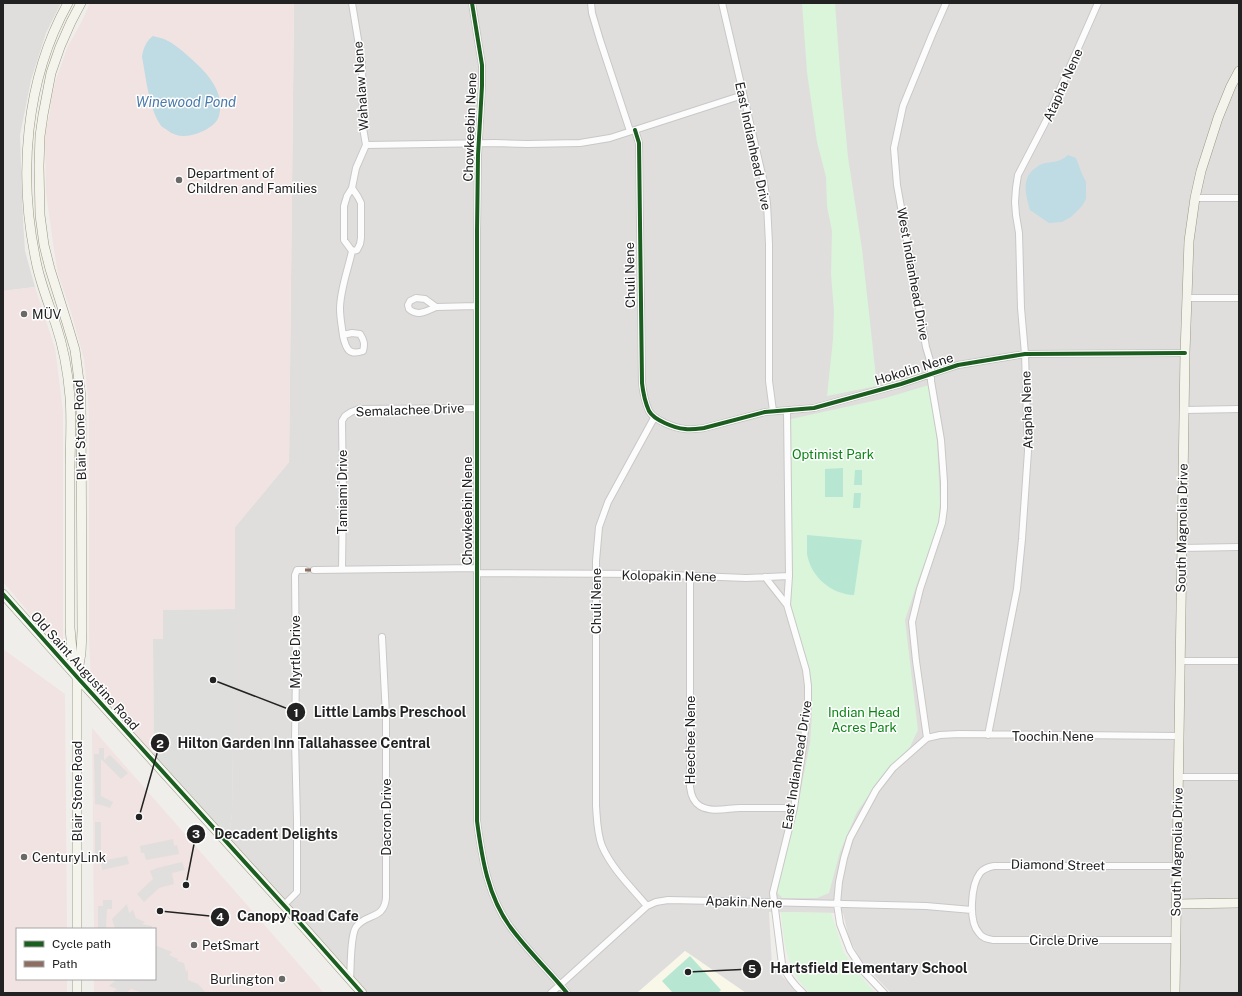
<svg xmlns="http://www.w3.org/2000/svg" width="1242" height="996" viewBox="0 0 1242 996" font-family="'Public Sans',sans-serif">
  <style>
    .residential { fill: #dfdedc }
    .commercial { fill: #f1e3e1 }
    .education { fill: #f8f7e8 }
    .religious { fill: #dededc }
    .park { fill: #daf5da }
    .pitch { fill: #b7e6d2 }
    .parking { fill: #e0dfde }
    .water { fill: #bfdbe3 }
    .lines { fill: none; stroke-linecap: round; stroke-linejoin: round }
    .street-casing { stroke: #c9c8c7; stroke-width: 8 }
    .secondary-casing { stroke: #999a82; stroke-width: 10 }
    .street { stroke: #fdfcfc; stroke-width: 6 }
    .secondary { stroke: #f4f4ed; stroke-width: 9 }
    .quiet { stroke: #8d6e63; stroke-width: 3; stroke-dasharray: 6 3; stroke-linecap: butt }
    .cycleway-casing { stroke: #fff; stroke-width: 6 }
    .cycleway { stroke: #1b5e20; stroke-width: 4 }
    .poi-dot { fill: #6a6968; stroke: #fff; stroke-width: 1.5 }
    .labels { text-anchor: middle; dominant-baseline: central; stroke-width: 3; stroke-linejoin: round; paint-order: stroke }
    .street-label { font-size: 13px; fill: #222; stroke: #fff }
    .poi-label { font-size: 13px; fill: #222; stroke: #fff; text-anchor: start }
    .park-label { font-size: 13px; fill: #0c8416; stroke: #fff }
    .water-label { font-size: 14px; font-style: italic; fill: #4a7aab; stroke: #fff }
    .leader { fill: none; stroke: #222; stroke-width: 1.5 }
    .callout-dot { fill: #222; stroke: #fff; stroke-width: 1.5 }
    .mark-label { font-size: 12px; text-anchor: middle; font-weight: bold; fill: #fff }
    .callout-label { font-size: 14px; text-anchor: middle; font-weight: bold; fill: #222; stroke: #fff; stroke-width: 3; stroke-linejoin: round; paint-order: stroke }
  </style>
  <rect width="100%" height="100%" fill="#f0eeeb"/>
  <path class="residential" d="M3,3H61L46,33L31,80L20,135L23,220L25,251L35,287L3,291Z
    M294,3H1239V993H891L862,963L849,938L843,913L769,912L772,966L799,993H746L685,951L637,993H368L229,837L232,813L235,527L289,462Z"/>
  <path class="commercial" d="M90,3H294L289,462L235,527V609L163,610V639H153L154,757L96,688L91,680L89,638V420L88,397L84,359L71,312L58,274L54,250L46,193L45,133L50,112L51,100L56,79L68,46L82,21Z
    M35,287L55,348L63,411V644L58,647L3,582V291Z
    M3,649L65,694L67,929H17V979H67V993H3Z
    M92,728L324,993H94V979H155V929H94Z"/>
  <path class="education" d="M685,951L746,993H637Z"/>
  <path class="religious" d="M235,609L232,813L229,837L154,757L153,639H163V610Z"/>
  <path class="park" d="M802,3H835L841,84L848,157L862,249L877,386L827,396L833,339L834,311L831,274L832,231L827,206L826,177L817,142L807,72Z
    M929,385L937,440L940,503L938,526L919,578L905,620L918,730L910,747L881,778L857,812L840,852L829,893L817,898H782L777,892L781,871L798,804L810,743L812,715V686L809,671L791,609V419L882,399Z
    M781,912L831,913L844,953L863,979L875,993H810C786,970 784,943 781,912Z"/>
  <path class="pitch" d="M843,468V497H825V469Z
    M855,470H862V485H854Z
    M854,493H861L860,508H853Z
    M807,535L862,540L854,595C831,594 811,577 807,554C807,548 807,541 807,535Z
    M690,956L721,990L718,993H673L662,981Z"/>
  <path class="parking" d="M99,748H104V760L110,755L128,773L121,779L101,759V796L113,802L110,808L101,805L95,804L94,754H99Z
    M101,822V861L127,856L129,864L102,870L101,864L95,863V822Z
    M173,839L174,846L177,845L179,854L146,860L144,853H141L140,846Z
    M182,862L185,870L172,873L174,884L159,888L144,902L137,894L153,879L150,871L157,868Z
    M103,900H112V909H107L106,929H98V906H103Z
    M127,904L129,913L133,910L136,918L145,922L142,924L152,926V929H115L112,919Z
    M155,945L172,952L169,955L178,959L177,961L184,963L186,972L188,970V980L198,984L206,993H139L140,992L131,989L126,993H112L117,989L109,986L115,981L114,979H155Z"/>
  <path class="water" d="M153,36C156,37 161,38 164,39C173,43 180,49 187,55C204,70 226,90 219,116C217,122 212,126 207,129C194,136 179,140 167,130C165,128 161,127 160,124C149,108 146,77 142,57C143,49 146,41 153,36Z
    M1068,155L1076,158L1082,174L1086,182V199L1082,206L1071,217L1062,222L1049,223L1030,210C1026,196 1021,180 1034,169C1037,167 1039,165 1042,164C1052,161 1060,163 1068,155Z"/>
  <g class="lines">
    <g class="street-casing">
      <path id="street" d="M352,3L362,64L363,128L366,145L356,168L352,188L347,196L344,206V240L352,251
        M472,3L482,65V86L478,155L477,231V821C482,859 488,897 511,928C528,951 549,971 567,993
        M591,3L592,13L600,40L630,131
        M722,3L764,183L767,203L769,244V381L773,411
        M635,130L639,143L642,383C643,392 645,402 649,411C654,420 674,428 685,429C691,430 697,429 704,428L765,412L814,408L901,384L958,365L1025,354L1185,353
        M366,145L495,143L527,144L580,143L610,138L743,95
        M352,188L358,197L361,203V238L360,244L357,250L352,251
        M1195,198H1239
        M416,298L425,299L436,307C427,311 417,317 409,309L408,305L410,301Z
        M1187,298H1239
        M436,307L477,306
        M343,335L352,333L360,334C364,340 365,344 363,351C349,356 346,349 343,336C342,327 340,318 340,309C340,290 348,270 352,251
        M1185,410L1239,409
        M787,411L789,576L787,605L806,670L808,686V703L803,747L794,808L773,893L782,964C787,976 794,985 803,993
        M1182,548L1239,547
        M342,569L343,495L342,421L345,416L351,412L359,409L477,408
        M314,570L477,568
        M477,573L646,574L746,578L789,576
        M690,576V787C691,795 693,802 700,806C712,813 728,808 740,808C758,808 776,808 794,808
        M765,577L787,605
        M1180,661H1239
        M988,735L1017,589L1022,539L1028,451L1025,354L1021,308L1019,233L1016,215L1015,202L1016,188L1018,175L1045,123L1098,3
        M927,738L916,661L912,622L920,589L942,523L944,508V482L941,440L931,381V364L926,347L897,185L894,148L903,106L932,35L946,3
        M1179,777H1239
        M284,905L297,892V820L295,740L296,671L295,575L297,570H305
        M647,906C632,888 612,869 602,846C597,833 597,819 596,806V561L599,527L608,502L654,418
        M1175,940H993C988,939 982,938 979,933C968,921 971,885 980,873C984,868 989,867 994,866H1177
        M350,980C351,968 350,937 356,927C366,913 384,920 386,898V716L382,637
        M551,993L647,906L656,902L668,900L717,901L926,906L972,910
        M884,993L865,973L850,950L840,924L837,904L839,882L844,858L850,838L876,790L893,768L927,738L940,735L959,734L1179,736"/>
    </g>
    <g class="secondary-casing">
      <path id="secondary" d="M68,3C25,80 18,176 36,261C40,283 49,304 56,325C64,349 68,373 70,397C72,422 70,447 70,471C70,523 70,575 70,628L73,662L76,676
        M3,594L77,677L300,923L362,993
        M1176,904L1239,903
        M77,929V677L81,653L82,631L81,397L75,350L67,323L50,269L44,245L40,215L39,166L40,136L43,115L51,73L60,47L71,22L81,3
        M77,979V993
        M1175,993L1185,353L1189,241L1195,198L1201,171L1218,118L1231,86L1239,71"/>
    </g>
    <use href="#street" class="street"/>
    <use href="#secondary" class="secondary"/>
    <path class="quiet" d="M305,570H314"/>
    <g class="cycleway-casing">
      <path id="cycleway" d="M472,3L482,65V86L478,155L477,231V821C482,859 488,897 511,928C528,951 549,971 567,993
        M635,130L639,143L642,383C643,392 645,402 649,411C654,420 674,428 685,429C691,430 697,429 704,428L765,412L814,408L901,384L958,365L1025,354L1185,353
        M3,594L77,677L300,923L362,993"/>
    </g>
    <use href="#cycleway" class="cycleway"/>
  </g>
  <g class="poi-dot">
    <circle cx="179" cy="180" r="4"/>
    <circle cx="24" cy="314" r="4"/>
    <circle cx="24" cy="857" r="4"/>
    <circle cx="194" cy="945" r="4"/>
    <circle cx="282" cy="979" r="4"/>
  </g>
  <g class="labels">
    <g class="street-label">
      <text transform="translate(1063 85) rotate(-66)">Atapha Nene</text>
      <text transform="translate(361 86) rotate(-94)">Wahalaw Nene</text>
      <text transform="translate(470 127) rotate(-88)">Chowkeebin Nene</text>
      <text transform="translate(753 146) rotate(78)">East Indianhead Drive</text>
      <text transform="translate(913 274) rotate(80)">West Indianhead Drive</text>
      <text transform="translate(630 275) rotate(-91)">Chuli Nene</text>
      <text transform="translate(914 369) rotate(-17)">Hokolin Nene</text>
      <text transform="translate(410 410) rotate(-2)">Semalachee Drive</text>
      <text transform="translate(1027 410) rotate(-92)">Atapha Nene</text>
      <text transform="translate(80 430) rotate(-92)">Blair Stone Road</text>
      <text transform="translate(342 492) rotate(-90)">Tamiami Drive</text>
      <text transform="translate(467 511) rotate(-90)">Chowkeebin Nene</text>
      <text transform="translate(1182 528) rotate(-89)">South Magnolia Drive</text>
      <text transform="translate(669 576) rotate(1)">Kolopakin Nene</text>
      <text transform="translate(596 601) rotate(-90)">Chuli Nene</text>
      <text transform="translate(295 652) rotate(-90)">Myrtle Drive</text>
      <text transform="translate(85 671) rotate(48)">Old Saint Augustine Road</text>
      <text x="1053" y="736">Toochin Nene</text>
      <text transform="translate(690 740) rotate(-90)">Heechee Nene</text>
      <text transform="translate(797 765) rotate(-81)">East Indianhead Drive</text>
      <text transform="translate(77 791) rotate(-90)">Blair Stone Road</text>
      <text transform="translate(386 817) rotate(-90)">Dacron Drive</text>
      <text transform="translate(1177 852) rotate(-89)">South Magnolia Drive</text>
      <text transform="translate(1058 865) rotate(1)">Diamond Street</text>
      <text transform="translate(744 902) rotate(2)">Apakin Nene</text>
      <text x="1064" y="940">Circle Drive</text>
    </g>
    <g class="poi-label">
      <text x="187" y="173">Department of<tspan x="187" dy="15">Children and Families</tspan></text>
      <text x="32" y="314">MÜV</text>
      <text x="32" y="857">CenturyLink</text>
      <text x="202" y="945">PetSmart</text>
      <text x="274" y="979" text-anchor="end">Burlington</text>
    </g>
    <g class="park-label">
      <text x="833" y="454">Optimist Park</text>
      <text x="864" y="712">Indian Head<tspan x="864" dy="15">Acres Park</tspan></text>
    </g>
    <g class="water-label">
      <text x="186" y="102">Winewood Pond</text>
    </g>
  </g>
  <path class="leader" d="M213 680L296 712M139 817L160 743M186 885L196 834M160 911L220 917M688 972L752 969"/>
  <g class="callout-dot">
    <circle cx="213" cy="680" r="4"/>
    <circle cx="139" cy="817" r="4"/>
    <circle cx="186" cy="885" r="4"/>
    <circle cx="160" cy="911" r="4"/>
    <circle cx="688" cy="972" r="4"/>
    <circle cx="296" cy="712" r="10"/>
    <circle cx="160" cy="743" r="10"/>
    <circle cx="196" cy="834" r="10"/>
    <circle cx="220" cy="917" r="10"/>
    <circle cx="752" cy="969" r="10"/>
  </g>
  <g class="mark-label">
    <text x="296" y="717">1</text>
    <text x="160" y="748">2</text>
    <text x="196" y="838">3</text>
    <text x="220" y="921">4</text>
    <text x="752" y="973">5</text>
  </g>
  <g class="callout-label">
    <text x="390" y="717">Little Lambs Preschool</text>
    <text x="304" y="748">Hilton Garden Inn Tallahassee Central</text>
    <text x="276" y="839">Decadent Delights</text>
    <text x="298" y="921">Canopy Road Cafe</text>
    <text x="869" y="973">Hartsfield Elementary School</text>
  </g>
  <rect width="1242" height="996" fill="none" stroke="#222222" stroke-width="8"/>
  <rect x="16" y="928" width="140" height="52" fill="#ffffff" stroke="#a7a7a7"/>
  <rect x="24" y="941" width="20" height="6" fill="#1b5e20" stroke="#a7a7a7"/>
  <text x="52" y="948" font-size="12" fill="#222222">Cycle path</text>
  <rect x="24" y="961" width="20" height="6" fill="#8d6e63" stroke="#a7a7a7"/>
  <text x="52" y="968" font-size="12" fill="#222222">Path</text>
</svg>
